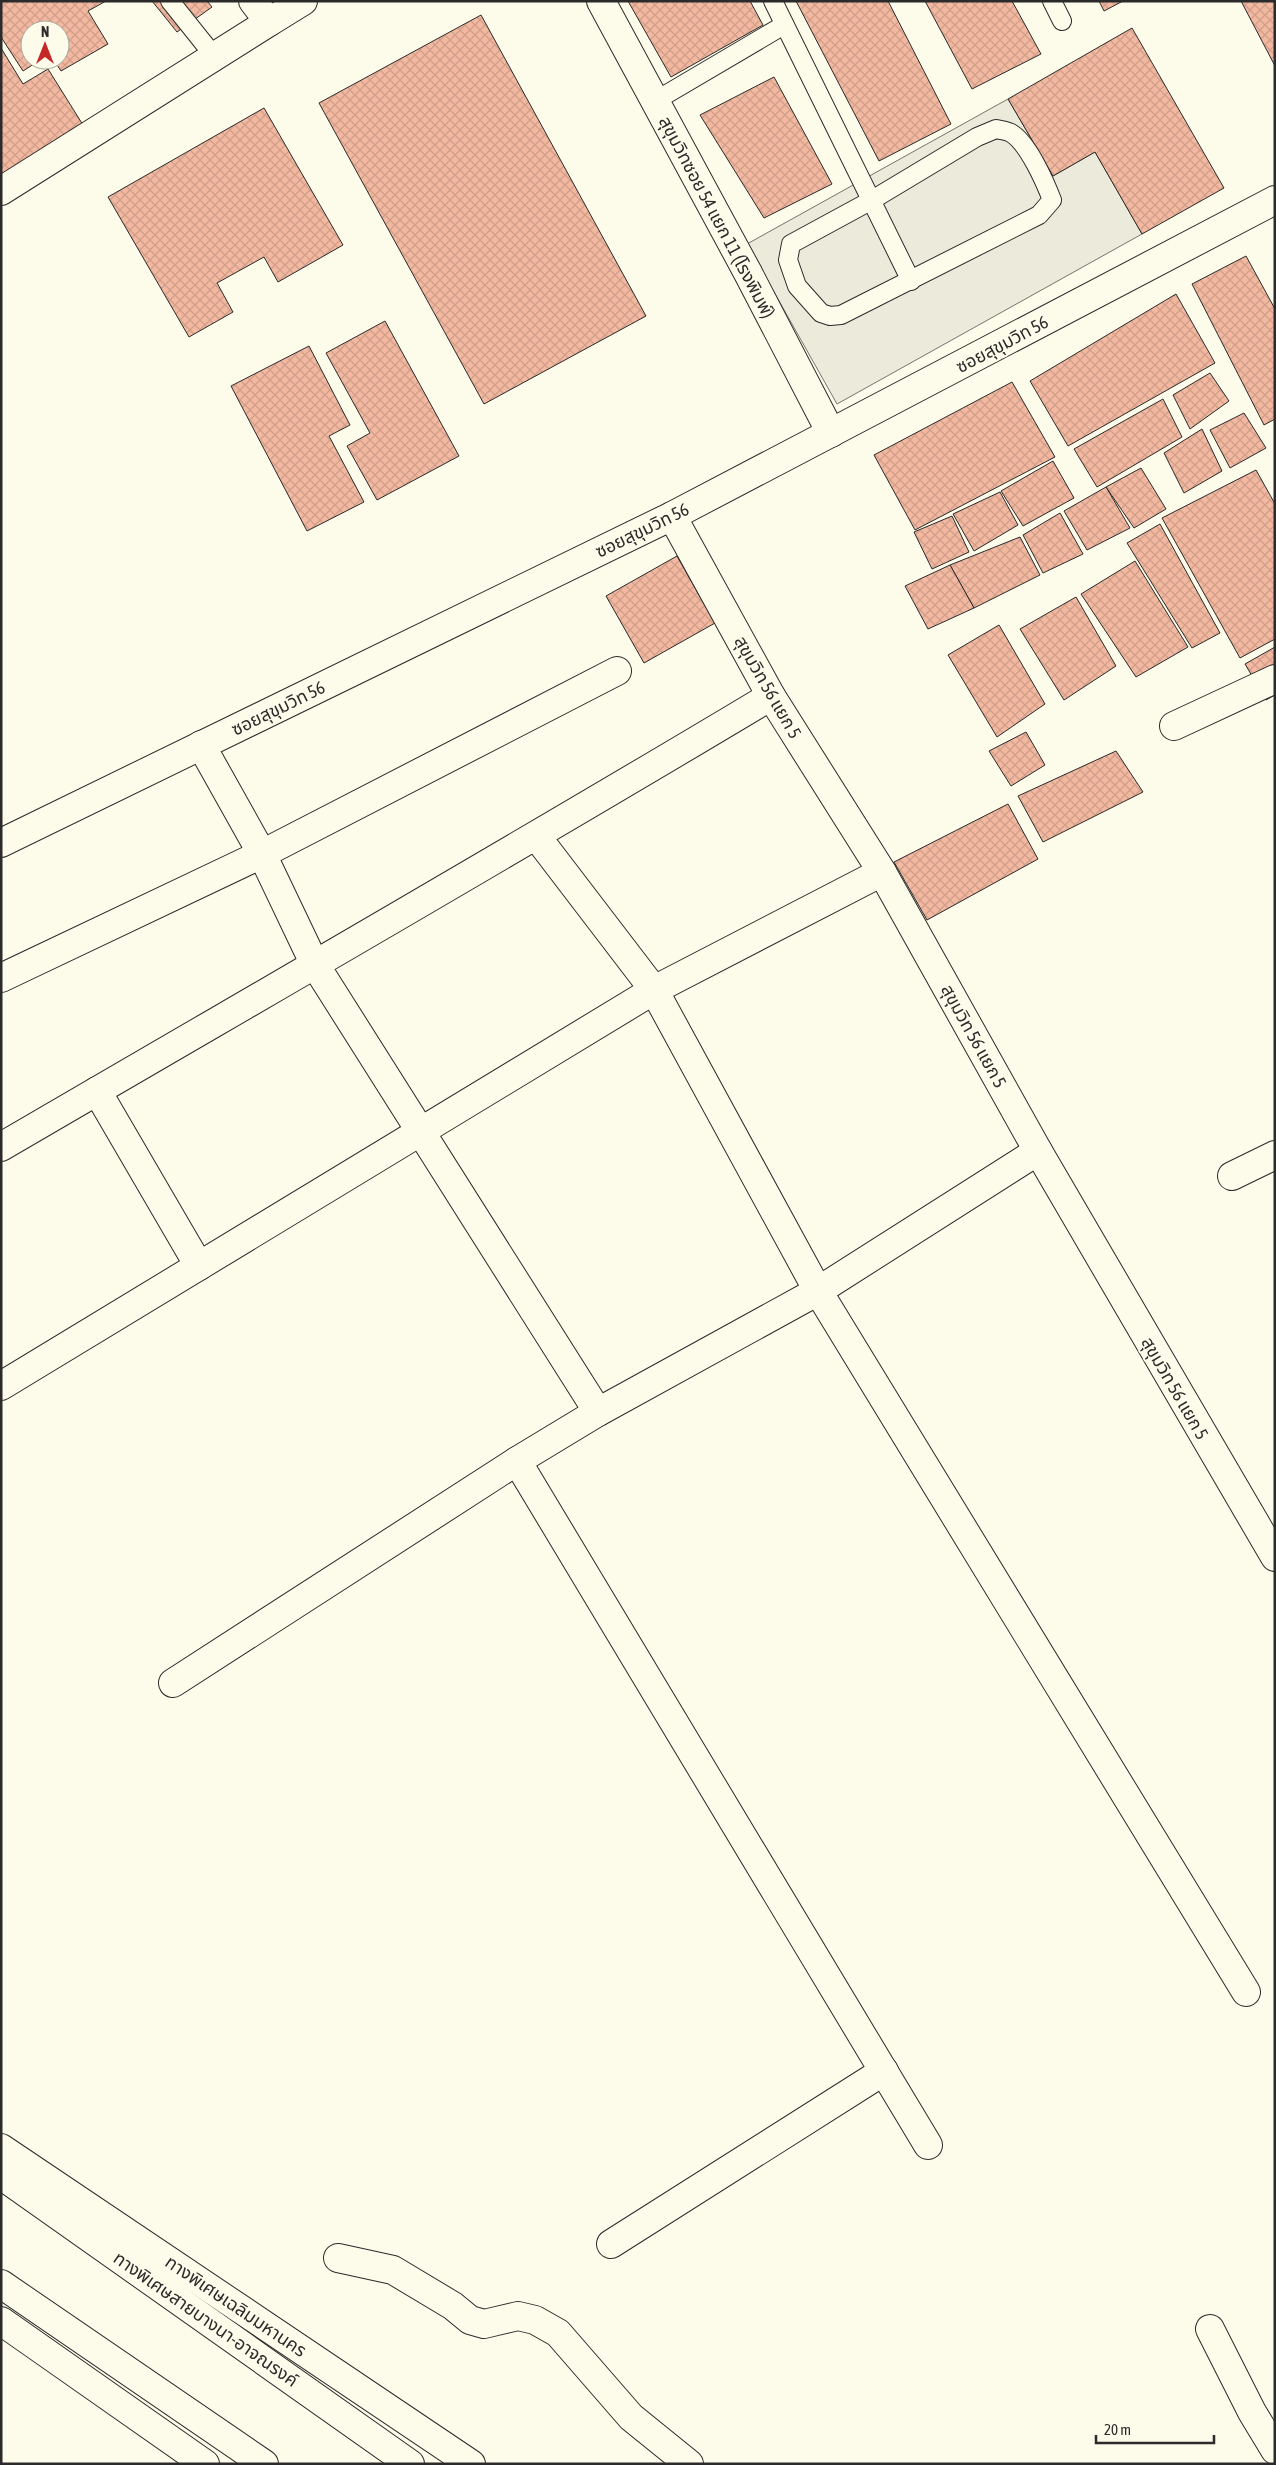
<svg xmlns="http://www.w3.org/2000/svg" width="1276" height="2465" font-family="'Asap Condensed','Noto Sans Thai',sans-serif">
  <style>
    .parking { fill: #eceadb; stroke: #74746e }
    .building { fill: url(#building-cross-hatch); stroke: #2b2b2b }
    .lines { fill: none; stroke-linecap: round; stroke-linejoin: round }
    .service-casing { stroke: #2b2b2b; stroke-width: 20 }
    .minor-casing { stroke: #2b2b2b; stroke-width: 30 }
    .motorway-casing { stroke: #2b2b2b; stroke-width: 30 }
    .service { stroke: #fdfbea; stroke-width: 18 }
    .minor { stroke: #fdfbea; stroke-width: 28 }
    .motorway { stroke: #fdfbea; stroke-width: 28 }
    .labels { text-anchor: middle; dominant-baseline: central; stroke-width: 4; stroke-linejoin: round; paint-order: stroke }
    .street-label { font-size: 18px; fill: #2b2b2b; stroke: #fdfbea }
  </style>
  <defs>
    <pattern id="building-cross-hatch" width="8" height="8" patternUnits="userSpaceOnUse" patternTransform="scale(1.25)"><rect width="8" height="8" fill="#f2b8a0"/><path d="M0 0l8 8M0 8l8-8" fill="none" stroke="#d09e8a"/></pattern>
  </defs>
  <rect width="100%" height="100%" fill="#fdfbea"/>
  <polygon class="parking" points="1008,99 1053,176 1095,152 1142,234 837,404 747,244"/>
  <g class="building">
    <polygon points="1,1 106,1 88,11 108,44 61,71 54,60 60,60 60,30 30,30 30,60 40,60 23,71 1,37"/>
    <polygon points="152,1 207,1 212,7 177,32"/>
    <polygon points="628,1 750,1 763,25 671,77"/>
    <polygon points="796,1 888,1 951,124 879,161"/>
    <polygon points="925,1 1012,1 1041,54 972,89"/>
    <polygon points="1099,1 1123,1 1104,11"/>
    <polygon points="1241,1 1275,1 1275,66"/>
    <polygon points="481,15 646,316 484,404 319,103"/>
    <polygon points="1132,28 1224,188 1142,234 1095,152 1053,176 1008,99"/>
    <polygon points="1,48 23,84 48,69 83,125 1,178"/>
    <polygon points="774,77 832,184 764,218 700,115"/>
    <polygon points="264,108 343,245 278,282 264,257 217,283 233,312 189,337 108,197"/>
    <polygon points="1246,256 1275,309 1275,419 1264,425 1192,284"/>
    <polygon points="1176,294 1215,363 1068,446 1030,381"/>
    <polygon points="385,321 459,456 377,500 347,446 370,433 326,353"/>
    <polygon points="309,346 350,425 329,436 364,502 307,531 231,386"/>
    <polygon points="1210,373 1229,401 1190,429 1173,395"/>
    <polygon points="1012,382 1055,457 915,530 874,455"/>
    <polygon points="1163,399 1182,437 1097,487 1074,449"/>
    <polygon points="1244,413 1266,448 1230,468 1210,430"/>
    <polygon points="1202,429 1222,471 1184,493 1164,453"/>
    <polygon points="1053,461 1074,498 1023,526 1001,491"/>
    <polygon points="1141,468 1166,509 1134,528 1106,487"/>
    <polygon points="1256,470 1275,504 1275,639 1240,658 1162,518"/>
    <polygon points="1106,487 1130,528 1087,550 1064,511"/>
    <polygon points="1000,492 1018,525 974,551 953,514"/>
    <polygon points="1060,513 1083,554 1043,573 1023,535"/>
    <polygon points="952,516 969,552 932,569 914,532"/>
    <polygon points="1160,524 1220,633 1192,648 1127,543"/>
    <polygon points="1020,537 1040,575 974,608 950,565"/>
    <polygon points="677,556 715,623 644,663 606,596"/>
    <polygon points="1135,561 1188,647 1136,677 1081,594"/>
    <polygon points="950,565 974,608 928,629 905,586"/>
    <polygon points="1076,597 1116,666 1064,700 1020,629"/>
    <polygon points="999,625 1045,704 997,737 948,655"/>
    <polygon points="1275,647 1275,695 1266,700 1245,664"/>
    <polygon points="1026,732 1045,765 1011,786 989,751"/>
    <polygon points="1116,751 1143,792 1043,842 1018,796"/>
    <polygon points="1008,804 1038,859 927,920 894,862"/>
  </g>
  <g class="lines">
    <g class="service-casing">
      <g id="service">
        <polyline points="170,1 214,56"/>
        <polyline points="773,1 911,281"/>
        <polyline points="1052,1 1062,21"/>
        <polyline points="655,101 784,25"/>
        <path d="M 996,129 C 1000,130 1008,131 1011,133 C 1028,143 1045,182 1052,200 L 1039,215 L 841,315 L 830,316 L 821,313 L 797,286 L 788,260 L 791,244 L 872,200 L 977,137 Z"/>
      </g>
    </g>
    <g class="minor-casing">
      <g id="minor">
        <polyline points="253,1 269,22 303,1"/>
        <polyline points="601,1 748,273 831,433"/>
        <polyline points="1,191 269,22"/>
        <polyline points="672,516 771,696 882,872 1038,1151 1275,1557"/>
        <polyline points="1174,726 1275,679"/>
        <polyline points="201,745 262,854 314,963 598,1412"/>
        <polyline points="537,837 654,990 818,1291 1246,1992"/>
        <polyline points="1,843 672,516 1275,200"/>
        <polyline points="1,978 262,854 617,671"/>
        <polyline points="97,1091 199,1266"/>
        <path d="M 1,1147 C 258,997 516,849 771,696"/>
        <polyline points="1232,1176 1275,1155"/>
        <polyline points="1,1386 654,990 882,872"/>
        <polyline points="517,1461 928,2145"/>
        <polyline points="173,1683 517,1461 598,1412 818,1291 1038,1151"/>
        <polyline points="611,2244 884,2071"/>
        <polyline points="338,2258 393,2270 453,2306 470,2320 484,2324 518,2316 535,2320 558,2333 631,2417 689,2464"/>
        <polyline points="1210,2329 1252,2412 1275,2450"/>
      </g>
    </g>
    <g class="motorway-casing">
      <g id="motorway">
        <polyline points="1,2148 471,2464"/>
        <polyline points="1,2175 410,2464"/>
        <polyline points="1,2284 264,2464"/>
        <polyline points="1,2321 205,2464"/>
      </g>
    </g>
    <use href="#service" class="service"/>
    <use href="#minor" class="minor"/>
    <use href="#motorway" class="motorway"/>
  </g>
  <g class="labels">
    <g class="street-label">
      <text transform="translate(717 217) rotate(62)">สุขุมวิทซอย 54 แยก 11 (โรงพิมพ์)</text>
      <text transform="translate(1002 344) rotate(-28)">ซอยสุขุมวิท 56</text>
      <text transform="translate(642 530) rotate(-26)">ซอยสุขุมวิท 56</text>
      <text transform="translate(768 687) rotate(60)">สุขุมวิท 56 แยก 5</text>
      <text transform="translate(278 708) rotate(-26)">ซอยสุขุมวิท 56</text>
      <text transform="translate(974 1036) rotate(61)">สุขุมวิท 56 แยก 5</text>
      <text transform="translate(1175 1388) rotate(60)">สุขุมวิท 56 แยก 5</text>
      <text transform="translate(236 2306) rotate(34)">ทางพิเศษเฉลิมมหานคร</text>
      <text transform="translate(206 2319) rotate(35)">ทางพิเศษสายบางนา-อาจณรงค์</text>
    </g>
  </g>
  <rect width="1276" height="2465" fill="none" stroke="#2b2b2b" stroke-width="5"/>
  <g transform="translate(45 45)"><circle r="24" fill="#fdfbea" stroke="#a9a89e"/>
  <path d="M0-4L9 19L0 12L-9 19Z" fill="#c62828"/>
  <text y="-8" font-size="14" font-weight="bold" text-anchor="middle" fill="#2b2b2b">N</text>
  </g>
  <path d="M1096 2435v8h118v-8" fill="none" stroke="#2b2b2b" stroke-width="2.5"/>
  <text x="1104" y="2435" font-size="15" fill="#2b2b2b" stroke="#fdfbea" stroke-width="4" paint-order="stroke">20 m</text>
</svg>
